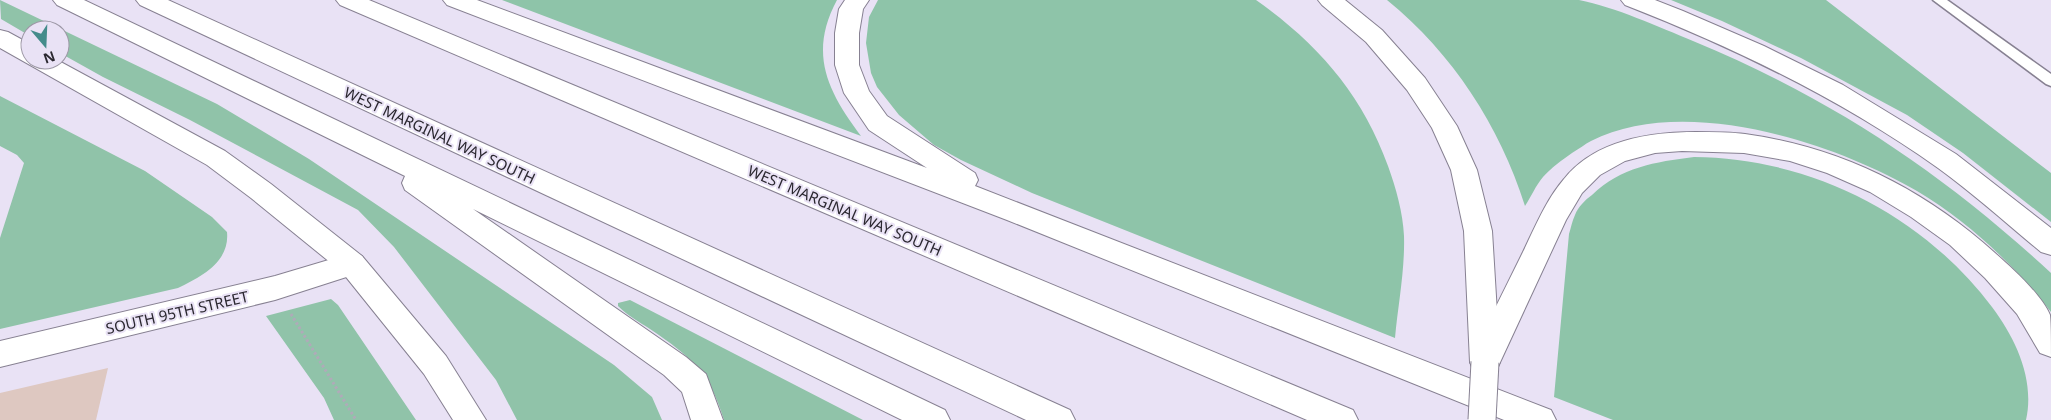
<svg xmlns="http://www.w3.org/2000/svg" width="2051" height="420" font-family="'Noto Sans',sans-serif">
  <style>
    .green { fill: #90c3a9 }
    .forest { fill: #8ec4a9 }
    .building { fill: #dec8c1 }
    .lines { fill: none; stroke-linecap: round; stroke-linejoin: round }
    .service-casing { stroke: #878192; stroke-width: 3 }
    .minor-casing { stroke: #878192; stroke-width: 2 }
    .tertiary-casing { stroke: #878192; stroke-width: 2 }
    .secondary-casing { stroke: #878192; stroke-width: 2 }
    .motorway-casing { stroke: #878192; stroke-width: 2 }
    .path { stroke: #b0aab9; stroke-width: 3; stroke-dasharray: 2.5 2.5; stroke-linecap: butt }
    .service { fill: #fff; fill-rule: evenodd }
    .minor { fill: #fff; fill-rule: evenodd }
    .tertiary { fill: #fff; fill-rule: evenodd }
    .secondary { fill: #fff; fill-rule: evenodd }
    .motorway { fill: #fff; fill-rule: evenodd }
    .secondary-bridge-casing { stroke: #878192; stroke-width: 29; stroke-linecap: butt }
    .secondary-bridge { stroke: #fff; stroke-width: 27 }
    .labels { text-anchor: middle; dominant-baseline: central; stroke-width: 4; stroke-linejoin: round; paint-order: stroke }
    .street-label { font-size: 15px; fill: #2b2830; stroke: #e9e2f5 }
  </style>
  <rect width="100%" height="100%" fill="#e9e2f5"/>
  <g class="green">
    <polygon points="0,0 217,104 309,159 614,365 652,397 662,420 517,420 496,380 394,247 358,210 190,120 103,77 60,53 60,30 30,30 30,36 1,19"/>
    <path d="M 0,96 L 145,171 L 212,217 L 227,232 C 230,262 201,277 178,288 L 0,329 L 0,238 L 24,163 L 17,155 L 0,146 Z"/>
    <polygon points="331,299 338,305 416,420 334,420 324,398 266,316"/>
    <path d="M 630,300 L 863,420 L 724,420 C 709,371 691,357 650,329 C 639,322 627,315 618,306 L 618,303 Z"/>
  </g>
  <g class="forest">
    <path d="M 502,0 L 837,0 C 808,54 828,92 861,136 Z"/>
    <path d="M 878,0 L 1256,0 C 1318,44 1362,94 1388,166 C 1396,188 1403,213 1404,236 C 1405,270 1398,305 1395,338 L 1032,193 L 961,160 L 934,145 L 899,115 L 877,87 L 871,73 L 866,43 L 869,17 Z"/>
    <path d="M 1387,0 C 1431,0 1475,0 1519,0 C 1538,0 1561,0 1579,0 C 1615,7 1659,27 1693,41 C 1831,98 1942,172 2051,273 L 2051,312 C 2014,265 1969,222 1917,191 C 1833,142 1684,94 1591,141 C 1585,144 1579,149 1572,153 C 1562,160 1551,168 1543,177 C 1536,185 1531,197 1525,206 C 1499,125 1453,54 1387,0 Z"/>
    <polygon points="1671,0 1826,0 2051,173 2051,222 1963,153 1907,115 1801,58 1722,21"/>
    <path d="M 1694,157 C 1810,158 1922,214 1992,307 C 2016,339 2035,380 2026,420 L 1613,420 L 1554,397 L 1569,234 C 1571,228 1572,221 1575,215 C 1578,207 1585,200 1592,195 C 1621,167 1655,162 1694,157 Z"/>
  </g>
  <polygon class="building" points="108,368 96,420 0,420 0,393"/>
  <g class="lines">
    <g class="service-casing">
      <polygon id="service" points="1933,0 1947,0 2051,74 2051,86 2046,84"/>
    </g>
    <g class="minor-casing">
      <polygon id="minor" points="352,253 362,256 366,264 362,272 275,300 0,367 0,341 275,276"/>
    </g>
    <g class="tertiary-casing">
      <polygon id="tertiary" points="0,30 8,32 30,44 30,60 57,60 225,151 271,184 362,256 446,356 486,420 453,420 424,374 342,272 251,198 207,165 0,48"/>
    </g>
    <g class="secondary-casing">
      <polygon id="secondary" points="1318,0 1345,0 1382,30 1425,78 1457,126 1477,170 1492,231 1500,362 1496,371 1485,375 1474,371 1470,362 1464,231 1451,170 1432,128 1407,90 1366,42 1322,5"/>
    </g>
    <g class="motorway-casing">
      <g id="motorway">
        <polygon points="53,0 84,0 945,410 950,420 902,420 473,209 686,357 706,374 723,420 691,420 682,392 664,375 405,190 402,183 405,176 57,5"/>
        <polygon points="136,0 168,0 1070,410 1075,420 1026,420 140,5"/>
        <polygon points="336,0 369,0 1353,410 1358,420 1307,420 340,5"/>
        <polygon points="443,0 477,0 927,168 869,130 844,93 835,65 835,33 839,9 845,0 869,0 863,9 859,33 859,65 869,91 887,116 975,173 978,180 975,186 1551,410 1556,420 1504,420 1007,220 447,5"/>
        <path d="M 1621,0 L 1655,0 L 1683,11 L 1764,46 L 1843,85 L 1956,154 L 2051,228 L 2051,255 L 2041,252 C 2007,224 1974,194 1938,168 C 1841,99 1735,48 1625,5 Z"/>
        <path d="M 1696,132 C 1712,132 1729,132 1745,134 C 1840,147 1924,189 1995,253 C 2012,268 2041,294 2050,315 C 2051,324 2051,346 2051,357 L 2040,353 L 2017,314 L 1985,278 L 1950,245 L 1911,217 L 1870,192 L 1827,173 L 1790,161 L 1744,153 L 1682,151 L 1655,153 L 1625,161 L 1600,175 L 1582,193 L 1566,220 L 1496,371 L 1485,375 L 1474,371 L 1470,362 C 1486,325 1505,289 1523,252 C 1535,227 1546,200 1564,179 C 1595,140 1649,132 1696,132 Z"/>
      </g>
    </g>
    <polyline class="path" points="291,314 356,420"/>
    <use href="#service" class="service"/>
    <use href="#minor" class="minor"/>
    <use href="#tertiary" class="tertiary"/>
    <use href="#secondary" class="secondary"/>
    <use href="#motorway" class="motorway"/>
    <g class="secondary-bridge-casing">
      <polyline id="secondary-bridge" points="1482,420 1485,362"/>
    </g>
    <use href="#secondary-bridge" class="secondary-bridge"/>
  </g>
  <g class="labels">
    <g class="street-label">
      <text transform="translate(440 135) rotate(25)">WEST MARGINAL WAY SOUTH</text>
      <text transform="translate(845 210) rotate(23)">WEST MARGINAL WAY SOUTH</text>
      <text transform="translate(177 312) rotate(-13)">SOUTH 95TH STREET</text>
    </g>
  </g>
  <g transform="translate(45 45) rotate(161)"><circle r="24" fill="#e9e2f5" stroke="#9d98a6"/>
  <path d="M0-4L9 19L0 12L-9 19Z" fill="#448c8b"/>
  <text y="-8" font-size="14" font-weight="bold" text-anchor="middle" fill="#2b2830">N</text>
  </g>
</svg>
